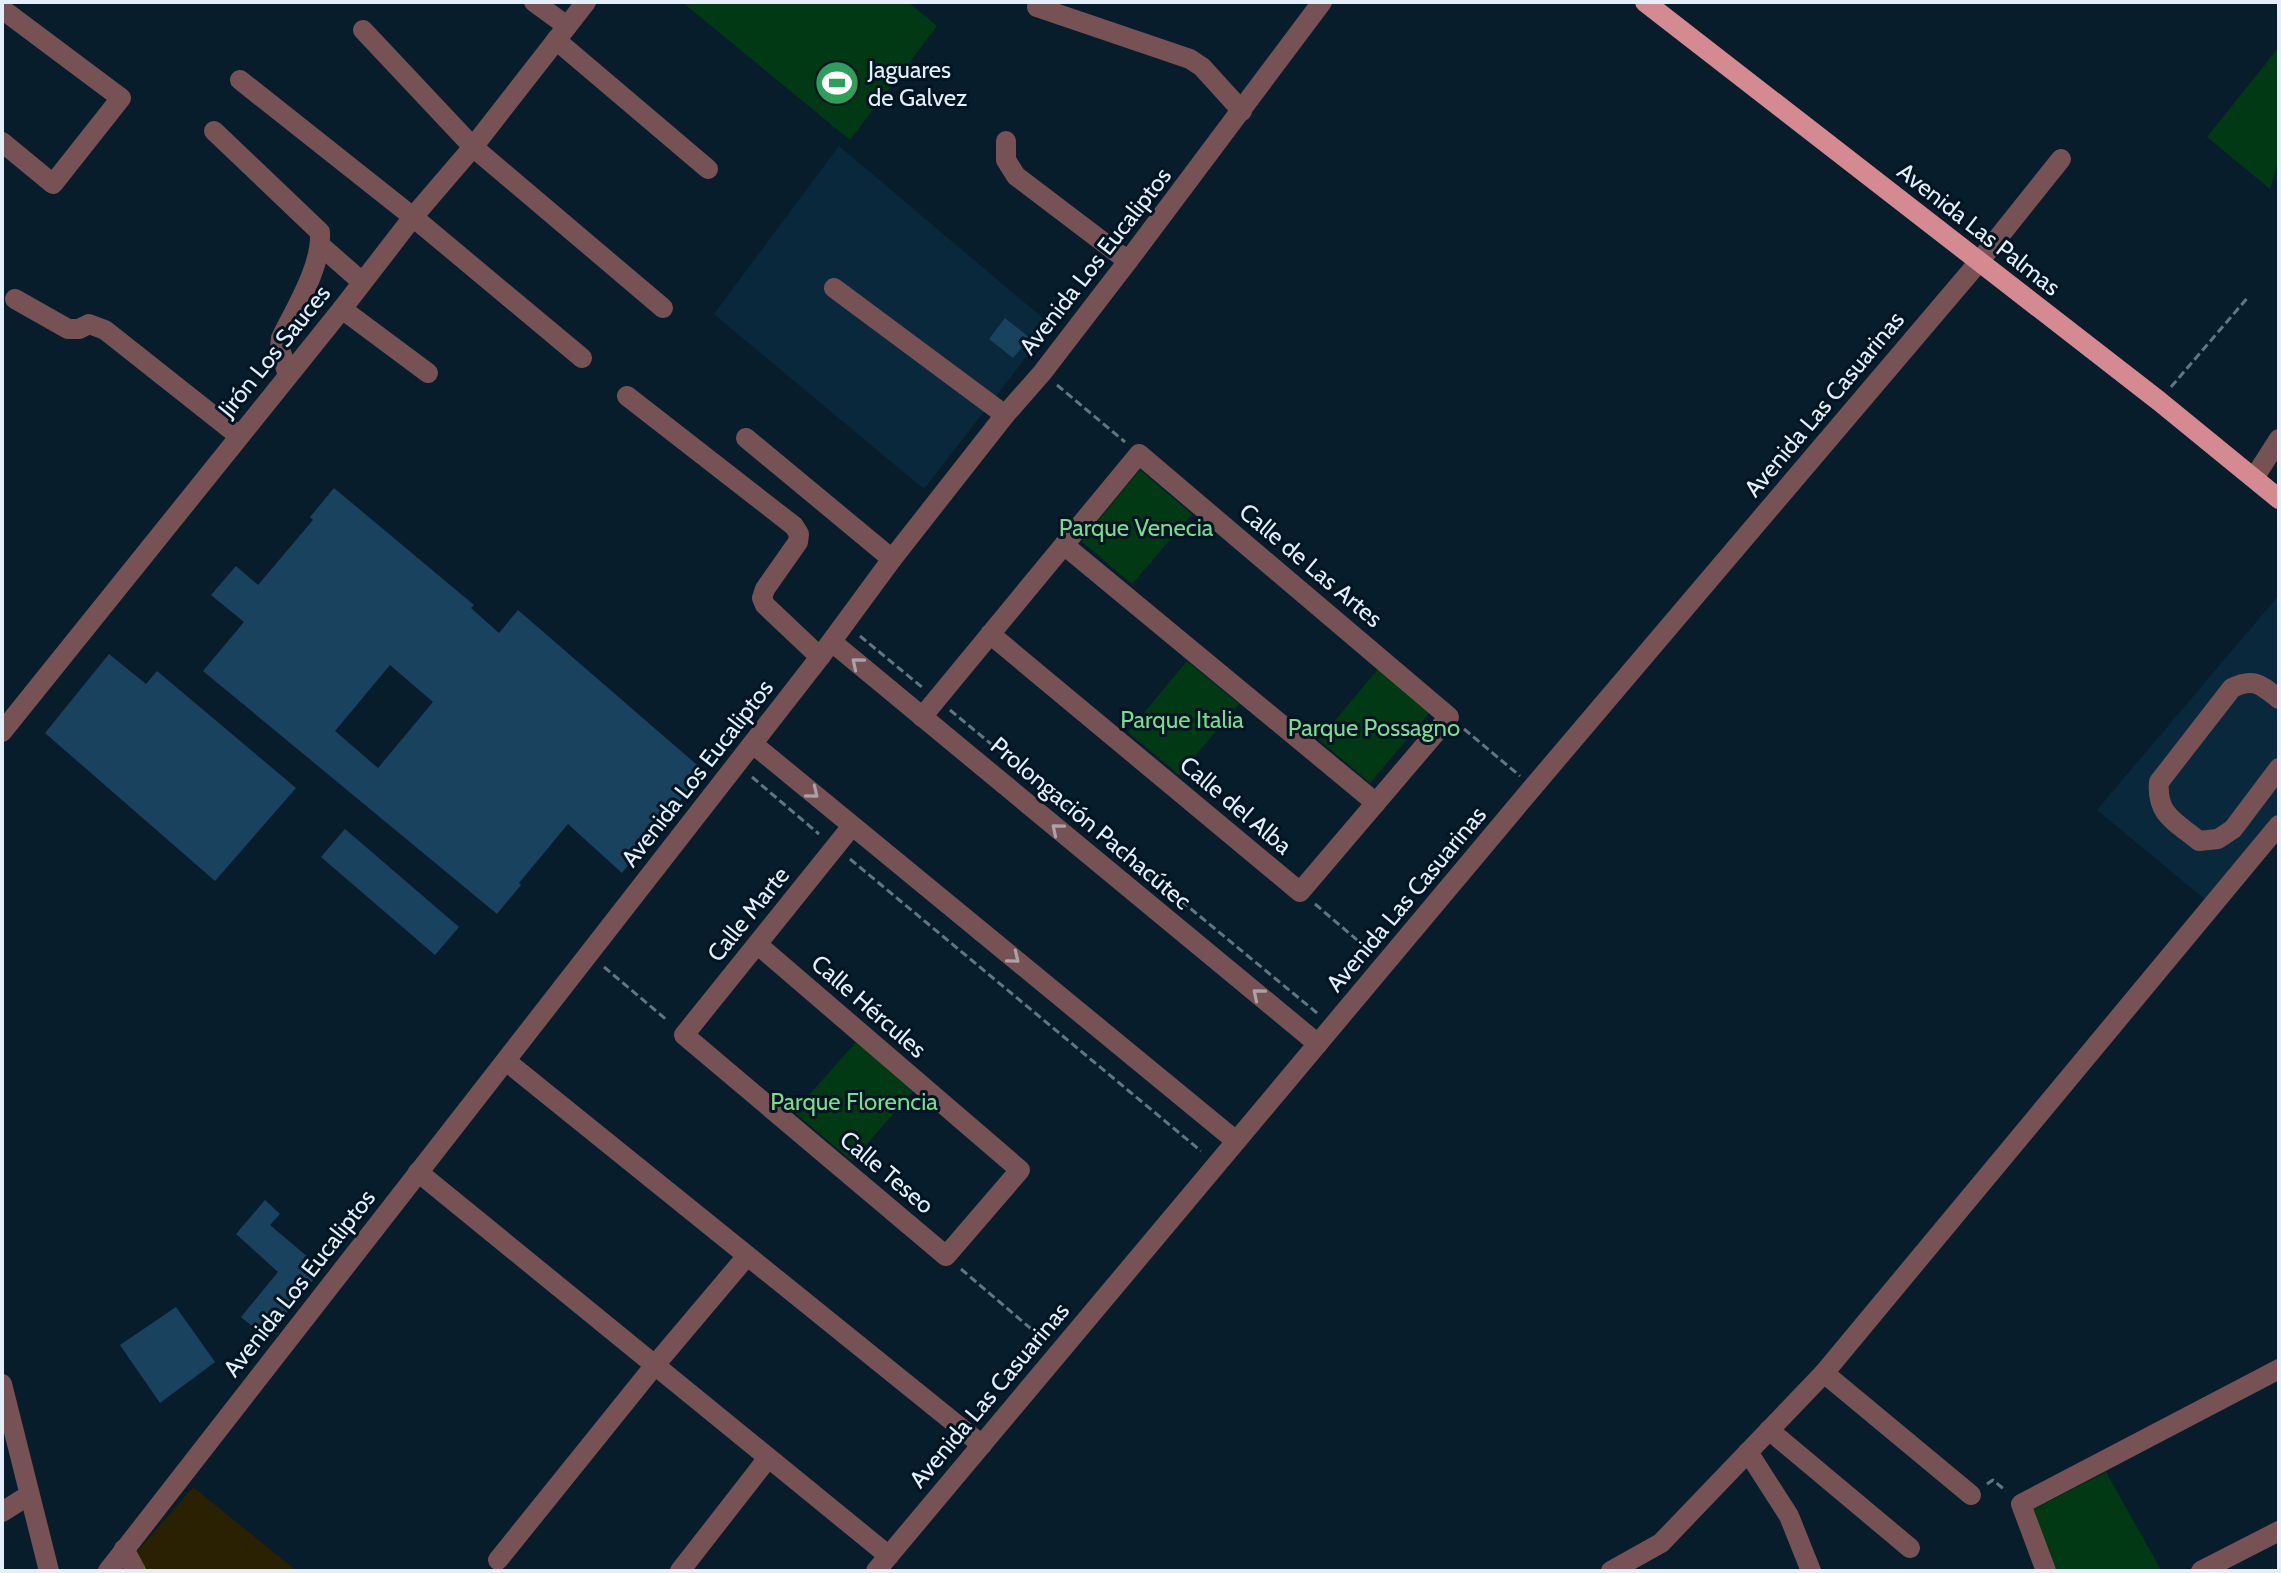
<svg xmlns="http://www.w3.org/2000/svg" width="2281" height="1573" font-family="Cabin,sans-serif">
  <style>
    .built { fill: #0a283b }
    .green { fill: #003914 }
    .sand { fill: #292101 }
    .building { fill: #19425e; fill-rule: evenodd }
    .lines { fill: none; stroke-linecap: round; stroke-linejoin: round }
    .path { stroke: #637583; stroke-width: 3; stroke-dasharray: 8 4; stroke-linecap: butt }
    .minor { stroke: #775255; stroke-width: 20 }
    .major { stroke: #d58990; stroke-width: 20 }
    .oneway { stroke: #ada1a8 }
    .labels { text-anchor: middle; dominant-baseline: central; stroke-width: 6; stroke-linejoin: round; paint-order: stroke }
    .poi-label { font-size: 24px; fill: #e3f0fb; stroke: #011422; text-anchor: start }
    .street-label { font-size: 24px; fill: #e3f0fb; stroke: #011422 }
    .park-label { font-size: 24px; fill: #7bdb90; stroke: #011422 }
  </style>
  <rect width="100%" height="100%" fill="#071d2c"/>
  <g class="built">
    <polygon points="839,146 1051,325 924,489 714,314"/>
    <polygon points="2279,595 2279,815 2206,900 2097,810"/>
  </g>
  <g class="green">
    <polygon points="682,2 908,2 937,26 850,140"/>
    <polygon points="2279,47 2279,159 2270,189 2207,137"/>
    <polygon points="1140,470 1192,514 1132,584 1081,541"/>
    <polygon points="1187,661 1239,704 1179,775 1128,732"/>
    <polygon points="1378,669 1430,712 1370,783 1319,740"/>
    <polygon points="857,1041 914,1090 852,1161 794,1112"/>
    <polygon points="2106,1472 2161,1570 2055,1571 2034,1509"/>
  </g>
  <polygon class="sand" points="193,1487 297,1571 144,1571 134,1555"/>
  <g class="building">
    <polygon points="1005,318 1030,338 1013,358 989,339"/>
    <path d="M 334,488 L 474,605 L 471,608 L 499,633 L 518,610 L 704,771 L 622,873 L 568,824 L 519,883 L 521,885 L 497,914 L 203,671 L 244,622 L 211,595 L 236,566 L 258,585 L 313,520 L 310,517 ZM 390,665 L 433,702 L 378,768 L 335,731 Z"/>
    <polygon points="109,654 146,684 157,671 296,788 215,881 45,733"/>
    <polygon points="345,829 459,927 435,955 321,857"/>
    <polygon points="265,1200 280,1214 270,1225 322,1269 266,1338 241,1317 278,1272 236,1234"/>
    <polygon points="176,1307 215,1362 160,1403 120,1345"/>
  </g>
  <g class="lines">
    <g class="path">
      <polyline points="1057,385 1125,442"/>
      <polyline points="2171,387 2249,296"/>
      <polyline points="860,636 923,688"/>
      <polyline points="950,710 1317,1013"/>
      <polyline points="1464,729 1520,776"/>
      <polyline points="752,777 819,834"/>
      <polyline points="850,859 1201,1151"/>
      <polyline points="1315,904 1370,951"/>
      <polyline points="604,967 668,1021"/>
      <polyline points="961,1269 1043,1339"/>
      <polyline points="1987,1484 1993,1480 2006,1491"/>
    </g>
    <g class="minor">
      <polyline points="534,2 567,26"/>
      <polyline points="1037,7 1190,59 1202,67 1242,111"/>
      <polyline points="2,9 121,98 53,184 2,142"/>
      <polyline points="363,30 473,147 663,308"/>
      <polyline points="556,40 708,169"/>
      <polyline points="240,80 413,217 582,358"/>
      <path d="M 214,131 L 320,232 C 322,266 296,307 281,338 L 280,348 L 288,376"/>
      <polyline points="1006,141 1006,160 1016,176 1128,261"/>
      <polyline points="321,246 362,282"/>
      <polyline points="834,288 1005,415"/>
      <polyline points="15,299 68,329 79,329 89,324 105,330 239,436"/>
      <polyline points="342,309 428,373"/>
      <polyline points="627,396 794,526 799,534 798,542 765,589 762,598 765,605 820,657"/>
      <polyline points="746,438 892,559"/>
      <polyline points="2254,478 2279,439"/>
      <polyline points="1064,545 1376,803"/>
      <polyline points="832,642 1318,1044"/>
      <path d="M 2279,699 C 2261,685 2254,677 2232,688 L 2159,782 C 2156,815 2176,822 2199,841 L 2218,839 L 2233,829 L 2279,768"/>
      <polyline points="922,717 1139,454 1449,717 1300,892 990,634"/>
      <polyline points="2,732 342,309 413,217 473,147 586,2"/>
      <polyline points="753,744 1236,1141"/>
      <polyline points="757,944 1020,1170 946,1256 684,1035 852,826"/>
      <polyline points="506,1061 982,1445"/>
      <polyline points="418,1172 889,1556"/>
      <polyline points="1824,1373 1971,1495"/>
      <polyline points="2,1384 49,1571"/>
      <polyline points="1769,1430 1910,1548"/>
      <polyline points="1748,1452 1789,1516 1811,1571"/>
      <polyline points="2,1512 29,1495"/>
      <polyline points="124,1549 136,1571"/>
      <polyline points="498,1560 655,1365 747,1256"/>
      <polyline points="108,1571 820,657 892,559 1005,415 1042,373 1128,261 1322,2"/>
      <polyline points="680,1571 768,1458"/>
      <polyline points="876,1571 1533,787 1978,263 2061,159"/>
      <polyline points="1611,1571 1661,1543 1824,1373 2279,825"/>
      <polyline points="2046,1571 2021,1504 2279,1369"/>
      <polyline points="2201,1571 2279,1531"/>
    </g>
    <polyline class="major" points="1645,2 2159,401 2279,499"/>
  </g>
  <defs><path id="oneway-chevron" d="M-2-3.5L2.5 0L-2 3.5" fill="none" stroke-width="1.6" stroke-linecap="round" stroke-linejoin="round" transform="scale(2)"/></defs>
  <g class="oneway">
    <use href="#oneway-chevron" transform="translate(857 663) rotate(-140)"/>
    <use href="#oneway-chevron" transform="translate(813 793) rotate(39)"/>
    <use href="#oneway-chevron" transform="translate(1057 829) rotate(-140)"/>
    <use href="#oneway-chevron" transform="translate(1014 958) rotate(39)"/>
    <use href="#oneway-chevron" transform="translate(1258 994) rotate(-140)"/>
  </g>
  <defs>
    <g id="stadium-disc" transform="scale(2.3)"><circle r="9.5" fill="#2e9e5b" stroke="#011422"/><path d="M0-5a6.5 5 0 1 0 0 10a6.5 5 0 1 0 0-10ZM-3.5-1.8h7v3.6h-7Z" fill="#fff"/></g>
  </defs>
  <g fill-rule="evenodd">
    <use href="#stadium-disc" x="837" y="83"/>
  </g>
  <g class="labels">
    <g class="poi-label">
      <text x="868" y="69">Jaguares<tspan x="868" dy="28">de Galvez</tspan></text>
    </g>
    <g class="street-label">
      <text transform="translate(1979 229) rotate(38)">Avenida Las Palmas</text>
      <text transform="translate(1095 261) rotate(-52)">Avenida Los Eucaliptos</text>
      <text transform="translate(274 351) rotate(-51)">Jirón Los Sauces</text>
      <text transform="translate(1824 404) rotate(-50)">Avenida Las Casuarinas</text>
      <text transform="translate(1311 565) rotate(40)">Calle de Las Artes</text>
      <text transform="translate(697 773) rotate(-52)">Avenida Los Eucaliptos</text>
      <text transform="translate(1236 805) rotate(40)">Calle del Alba</text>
      <text transform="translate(1091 823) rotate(40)">Prolongación Pachacútec</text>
      <text transform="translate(1406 899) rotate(-50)">Avenida Las Casuarinas</text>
      <text transform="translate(748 914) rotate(-51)">Calle Marte</text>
      <text transform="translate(869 1006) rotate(41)">Calle Hércules</text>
      <text transform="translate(887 1172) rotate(40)">Calle Teseo</text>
      <text transform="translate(299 1283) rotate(-52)">Avenida Los Eucaliptos</text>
      <text transform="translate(989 1395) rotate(-50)">Avenida Las Casuarinas</text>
    </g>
    <g class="park-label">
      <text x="1136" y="527">Parque Venecia</text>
      <text x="1182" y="719">Parque Italia</text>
      <text x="1374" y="727">Parque Possagno</text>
      <text x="854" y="1101">Parque Florencia</text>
    </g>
  </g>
  <rect width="2281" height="1573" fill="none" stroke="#e3f0fb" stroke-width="8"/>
</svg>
